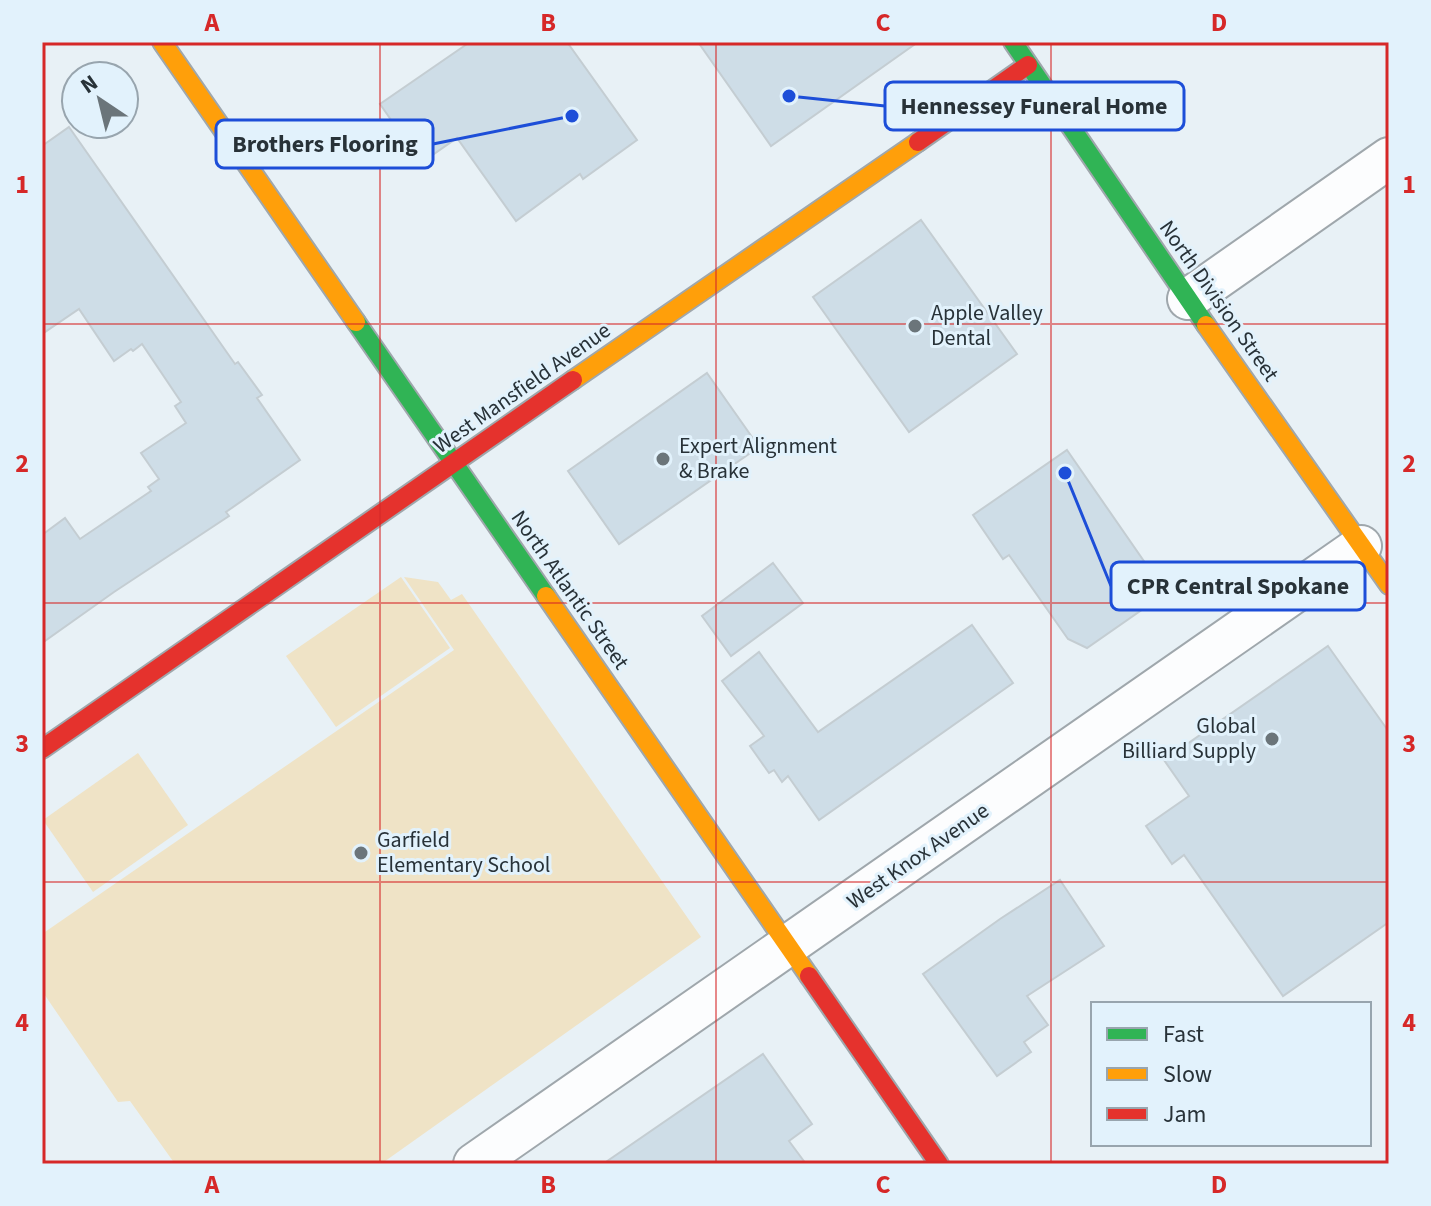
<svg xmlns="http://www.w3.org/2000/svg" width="1431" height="1206" font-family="'Source Sans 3',sans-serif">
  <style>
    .green { fill: #efe3c6 }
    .building { fill: #cedde7; stroke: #c4cdd2; stroke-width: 2 }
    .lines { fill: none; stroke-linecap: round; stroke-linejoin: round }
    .street-casing { stroke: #9fa7ac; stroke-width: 44 }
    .fast-casing { stroke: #9fa7ac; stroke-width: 22 }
    .slow-casing { stroke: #9fa7ac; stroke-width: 22 }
    .jam-casing { stroke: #9fa7ac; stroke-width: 22 }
    .street { stroke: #fcfdfe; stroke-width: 40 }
    .fast { stroke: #30b455; stroke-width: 18 }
    .slow { stroke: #ff9f0a; stroke-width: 18 }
    .jam { stroke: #e5322d; stroke-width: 18 }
    .grid { fill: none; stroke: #d62828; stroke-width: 2; stroke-opacity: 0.55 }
    .poi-dot { fill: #6b757a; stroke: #e2f2fc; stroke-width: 3 }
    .labels { text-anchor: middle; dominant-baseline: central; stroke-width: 6; stroke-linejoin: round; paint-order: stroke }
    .street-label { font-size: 22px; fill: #283238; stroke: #e2f2fc }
    .poi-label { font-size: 22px; fill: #283238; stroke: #e2f2fc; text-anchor: start }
    .leader { fill: none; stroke: #1d4ed8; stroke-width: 3 }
    .callout-dot { fill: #1d4ed8; stroke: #e2f2fc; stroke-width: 3 }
    .callout { fill: #e2f2fc; stroke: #1d4ed8; stroke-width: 3 }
    .callout-label { font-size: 24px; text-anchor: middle; font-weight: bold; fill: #283238 }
    .neatline { fill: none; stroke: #d62828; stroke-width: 3 }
    .grid-label { font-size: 26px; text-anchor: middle; font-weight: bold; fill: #d62828 }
  </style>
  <rect width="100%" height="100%" fill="#e8f1f6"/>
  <g class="green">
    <polygon points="401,577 450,648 336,727 286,656"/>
    <polygon points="404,577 438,582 451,600 462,594 701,937 381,1164 175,1164 130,1101 118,1102 42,991 42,934 454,650"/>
    <polygon points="138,753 188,825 93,892 43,820"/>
  </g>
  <g class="building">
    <polygon points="470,42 567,42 637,140 583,179 580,174 516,221 457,138 421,163 380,104"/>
    <polygon points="698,42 918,42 771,146"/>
    <polygon points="69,127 235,364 238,362 262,395 257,398 300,460 226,512 229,516 114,592 42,643 42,535 65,518 80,539 151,491 148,487 159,479 141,453 186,423 175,406 181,402 142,344 133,351 131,349 114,361 79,309 42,334 42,146"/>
    <polygon points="921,220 1017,354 909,432 813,297"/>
    <polygon points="707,373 759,447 619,544 568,471"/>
    <polygon points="1067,450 1166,593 1087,648 1068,639 1009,555 1003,559 973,515"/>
    <polygon points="773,563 803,603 731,656 702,616"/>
    <polygon points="972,625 1013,683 819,820 788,776 782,782 774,770 769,773 750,746 764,736 722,681 759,652 818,732"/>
    <polygon points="1328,646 1389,732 1389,922 1283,996 1184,855 1172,864 1146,826 1189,796 1164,760"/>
    <polygon points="1060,880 1104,946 1027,996 1048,1025 1024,1042 1031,1052 997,1076 923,974 1000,919"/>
    <polygon points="763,1054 812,1124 789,1141 806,1164 603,1164"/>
  </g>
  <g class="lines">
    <g class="street-casing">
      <g id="street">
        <polyline points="1188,299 1389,158"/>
        <polyline points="474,1164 1361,546"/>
      </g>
    </g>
    <g class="fast-casing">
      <g id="fast">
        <polyline points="1013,42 1206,325"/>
        <polyline points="356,322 546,596"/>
      </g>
    </g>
    <g class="slow-casing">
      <g id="slow">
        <polyline points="162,42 356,322"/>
        <polyline points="1206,325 1389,585"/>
        <polyline points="573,380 918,142"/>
        <polyline points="546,596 809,976"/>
      </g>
    </g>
    <g class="jam-casing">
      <g id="jam">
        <polyline points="918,142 1028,65"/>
        <polyline points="42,749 573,380"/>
        <polyline points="809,976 939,1164"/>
      </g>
    </g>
    <use href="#street" class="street"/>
    <use href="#fast" class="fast"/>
    <use href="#slow" class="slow"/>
    <use href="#jam" class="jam"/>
  </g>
  <path class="grid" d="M 380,42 L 380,1164M 716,42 L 716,1164M 1051,42 L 1051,1164M 42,324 L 1389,324M 42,603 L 1389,603M 42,882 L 1389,882"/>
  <g class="poi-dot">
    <circle cx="915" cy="326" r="8"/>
    <circle cx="663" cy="459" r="8"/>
    <circle cx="1272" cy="739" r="8"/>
    <circle cx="361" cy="853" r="8"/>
  </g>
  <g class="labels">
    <g class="street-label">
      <text transform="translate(1219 301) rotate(55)">North Division Street</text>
      <text transform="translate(522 388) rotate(-35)">West Mansfield Avenue</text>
      <text transform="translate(570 590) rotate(55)">North Atlantic Street</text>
      <text transform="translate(918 856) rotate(-35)">West Knox Avenue</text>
    </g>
    <g class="poi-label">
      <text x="931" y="313">Apple Valley<tspan x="931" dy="25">Dental</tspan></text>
      <text x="679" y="446">Expert Alignment<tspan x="679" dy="25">&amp; Brake</tspan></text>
      <text x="1256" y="726" text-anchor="end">Global<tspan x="1256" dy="25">Billiard Supply</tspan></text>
      <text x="377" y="840">Garfield<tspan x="377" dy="25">Elementary School</tspan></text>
    </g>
  </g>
  <path class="leader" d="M789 96L885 106M572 116L433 144M1065 473L1111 586"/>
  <g class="callout-dot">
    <circle cx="789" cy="96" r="8"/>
    <circle cx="572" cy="116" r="8"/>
    <circle cx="1065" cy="473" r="8"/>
  </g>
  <g class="callout">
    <rect x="885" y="82" width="299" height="48" rx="8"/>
    <rect x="216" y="120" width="217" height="48" rx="8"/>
    <rect x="1111" y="562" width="254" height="48" rx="8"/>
  </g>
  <g class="callout-label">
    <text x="1034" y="114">Hennessey Funeral Home</text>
    <text x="325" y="152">Brothers Flooring</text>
    <text x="1238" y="594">CPR Central Spokane</text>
  </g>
  <rect width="1431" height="1206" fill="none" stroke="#e2f2fc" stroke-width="88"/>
  <rect x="1091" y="1002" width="280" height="144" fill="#e2f2fc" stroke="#98a5ae" stroke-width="2"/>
  <rect x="1107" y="1028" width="40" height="12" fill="#30b455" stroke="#98a5ae" stroke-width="2"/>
  <text x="1163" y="1042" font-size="24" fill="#283238">Fast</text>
  <rect x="1107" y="1068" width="40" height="12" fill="#ff9f0a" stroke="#98a5ae" stroke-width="2"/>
  <text x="1163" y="1082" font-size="24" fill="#283238">Slow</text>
  <rect x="1107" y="1108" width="40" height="12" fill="#e5322d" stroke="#98a5ae" stroke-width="2"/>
  <text x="1163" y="1122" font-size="24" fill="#283238">Jam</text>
  <g transform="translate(100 100) rotate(325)"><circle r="38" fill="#e2f2fc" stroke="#98a5ae" stroke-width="2"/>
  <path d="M0-6L14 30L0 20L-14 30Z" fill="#6b757a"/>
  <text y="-12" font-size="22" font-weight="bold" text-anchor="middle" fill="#283238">N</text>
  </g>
  <rect x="44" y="44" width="1343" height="1118" class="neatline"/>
  <g class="grid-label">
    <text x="212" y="31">A</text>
    <text x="548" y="31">B</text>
    <text x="883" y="31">C</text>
    <text x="1219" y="31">D</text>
    <text x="22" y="193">1</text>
    <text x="1409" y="193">1</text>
    <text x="22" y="472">2</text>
    <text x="1409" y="472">2</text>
    <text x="22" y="752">3</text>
    <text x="1409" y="752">3</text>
    <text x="22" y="1031">4</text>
    <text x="1409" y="1031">4</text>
    <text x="212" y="1193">A</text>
    <text x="548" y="1193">B</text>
    <text x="883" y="1193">C</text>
    <text x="1219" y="1193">D</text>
  </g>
</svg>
